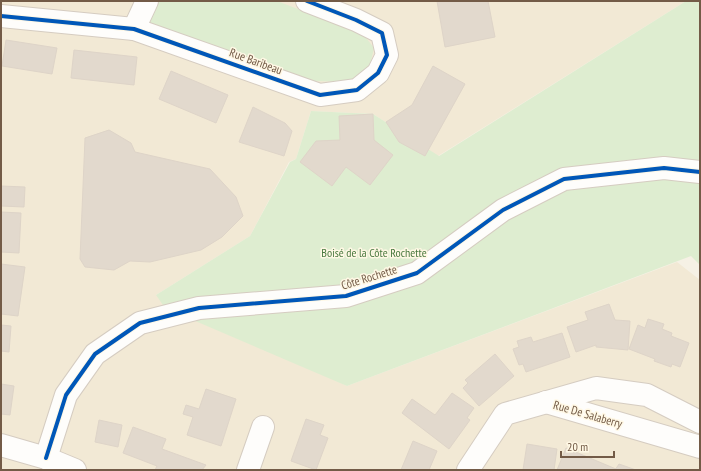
<svg xmlns="http://www.w3.org/2000/svg" width="701" height="471" font-family="'PT Sans Narrow',sans-serif">
  <style>
    .residential { fill: #f2e9d5 }
    .green { fill: #deedd0 }
    .building { fill: #e2d9cd; stroke: #ded4c8 }
    .lines { fill: none; stroke-linecap: round; stroke-linejoin: round }
    .minor-casing { stroke: #d5ccc1; stroke-width: 24 }
    .minor { stroke: #fefdfb; stroke-width: 22 }
    .cycleway-casing { stroke: #fff8e5; stroke-width: 6 }
    .cycleway { stroke: #0057b8; stroke-width: 4 }
    .labels { text-anchor: middle; dominant-baseline: central; stroke-width: 3; stroke-linejoin: round; paint-order: stroke }
    .street-label { font-size: 12px; fill: #735b47; stroke: #fff8e5 }
    .park-label { font-size: 12px; fill: #4a793f; stroke: #fff8e5 }
  </style>
  <rect width="100%" height="100%" fill="#f6f1e5"/>
  <polygon class="residential" points="1,1 686,1 438,156 373,114 311,111 296,159 289,162 250,236 156,295 347,386 677,262 700,280 700,470 1,470"/>
  <g class="green">
    <polygon points="159,1 277,1 363,34 374,48 369,69 350,82 313,81 149,23"/>
    <polygon points="686,1 700,1 700,265 691,256 347,386 165,308 156,295 250,236 290,162 296,159 311,111 373,114 439,156"/>
  </g>
  <g class="building">
    <polygon points="437,1 488,1 495,37 445,47"/>
    <polygon points="6,40 57,48 52,74 2,66"/>
    <polygon points="74,50 137,57 134,85 71,78"/>
    <polygon points="433,66 465,84 425,156 399,142 386,122 412,105"/>
    <polygon points="171,71 228,95 216,123 159,99"/>
    <polygon points="253,107 285,123 292,131 284,156 239,142"/>
    <polygon points="373,114 374,140 393,155 370,185 346,167 332,186 300,162 316,141 340,140 339,116"/>
    <polygon points="109,130 131,143 135,152 210,169 236,197 243,216 222,237 201,250 150,262 130,261 114,270 85,267 80,259 85,138"/>
    <polygon points="1,186 25,187 24,207 1,206"/>
    <polygon points="1,212 21,213 19,253 1,252"/>
    <polygon points="1,264 25,267 18,316 1,314"/>
    <polygon points="609,304 615,320 630,321 628,350 596,347 596,345 576,352 567,327 588,320 585,312"/>
    <polygon points="648,319 664,324 662,329 672,333 671,336 689,343 680,367 672,364 671,367 654,361 655,359 629,349 638,325 645,328"/>
    <polygon points="1,325 11,326 9,352 1,351"/>
    <polygon points="562,333 570,357 526,372 523,364 519,365 513,349 519,347 517,341 531,337 533,342"/>
    <polygon points="495,354 514,376 479,406 463,388 468,383 465,380"/>
    <polygon points="1,384 14,386 10,415 1,414"/>
    <polygon points="206,389 236,399 221,446 187,435 193,417 183,414 186,405 199,409"/>
    <polygon points="452,393 474,408 467,418 470,420 449,449 402,413 412,399 435,415"/>
    <polygon points="306,419 324,425 320,435 328,438 316,470 291,461"/>
    <polygon points="99,420 122,425 118,447 95,442"/>
    <polygon points="133,427 166,439 162,449 206,465 202,470 155,470 157,466 123,453"/>
    <polygon points="413,441 437,451 429,470 401,470"/>
    <polygon points="527,444 557,449 554,470 523,470"/>
    <polygon points="566,448 616,469 615,470 557,470"/>
    <polygon points="619,464 636,470 615,470"/>
  </g>
  <g class="lines">
    <g class="minor-casing">
      <g id="minor">
        <polyline points="1,16 134,29 320,95 357,90 378,73 387,55 382,33 356,20 307,1"/>
        <polyline points="134,29 147,1"/>
        <polyline points="546,402 700,447"/>
        <polyline points="1,445 46,458 75,470"/>
        <polyline points="46,458 66,395 95,354 140,323 199,308 346,296 417,273 503,210 564,179 664,168 700,172"/>
        <polyline points="248,470 263,427"/>
        <polyline points="468,470 505,414 596,388 647,395 700,422"/>
      </g>
    </g>
    <use href="#minor" class="minor"/>
    <g class="cycleway-casing">
      <g id="cycleway">
        <polyline points="1,16 134,29 320,95 357,90 378,73 387,55 382,33 356,20 307,1"/>
        <polyline points="46,458 66,395 95,354 140,323 199,308 346,296 417,273 503,210 564,179 664,168 700,172"/>
      </g>
    </g>
    <use href="#cycleway" class="cycleway"/>
  </g>
  <g class="labels">
    <g class="street-label">
      <text transform="translate(256 61) rotate(20)">Rue Baribeau</text>
      <text transform="translate(369 277) rotate(-17)">Côte Rochette</text>
      <text transform="translate(588 414) rotate(16)">Rue De Salaberry</text>
    </g>
    <g class="park-label">
      <text x="374" y="252">Boisé de la Côte Rochette</text>
    </g>
  </g>
  <rect width="701" height="471" fill="none" stroke="#735b47" stroke-width="4"/>
  <path d="M561 451v6h53v-6" fill="none" stroke="#735b47" stroke-width="2"/>
  <text x="567" y="451" font-size="12" fill="#735b47" stroke="#fff8e5" stroke-width="3" paint-order="stroke">20 m</text>
</svg>
